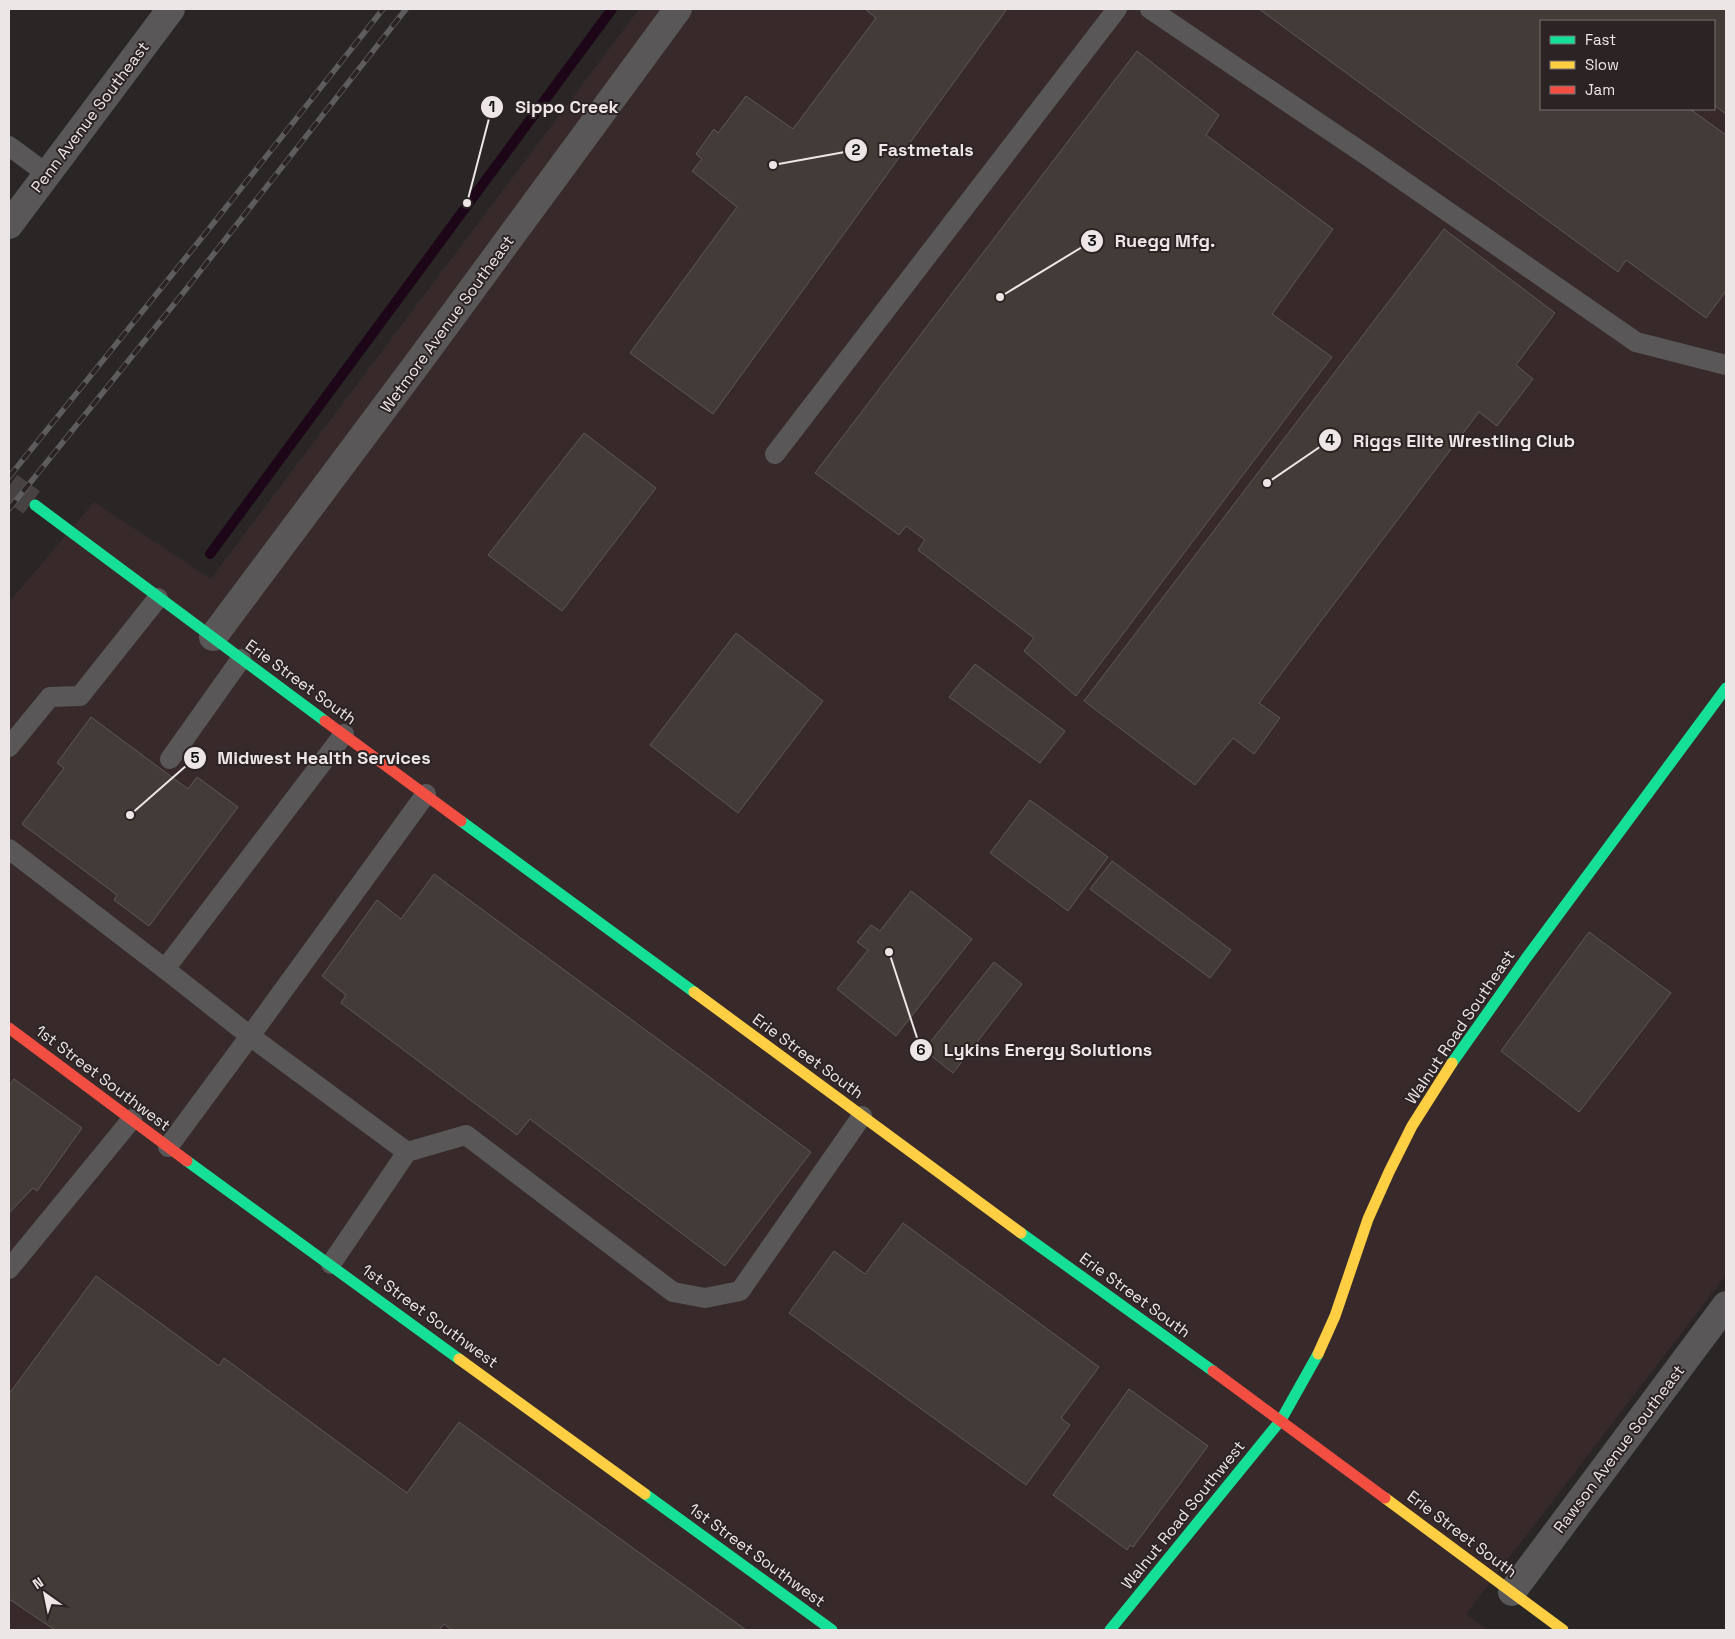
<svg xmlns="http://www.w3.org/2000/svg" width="1735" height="1639" font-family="'Space Grotesk',sans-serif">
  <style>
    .built { fill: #382a2a; fill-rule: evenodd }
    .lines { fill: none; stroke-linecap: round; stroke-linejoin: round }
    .stream { stroke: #1d0617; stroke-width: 10 }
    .building { fill: #433b38; stroke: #5d5959 }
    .secondary-tunnel { stroke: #474343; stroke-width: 28; stroke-dasharray: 28 14; stroke-linecap: butt }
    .lane { stroke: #595758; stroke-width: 20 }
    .street { stroke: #595758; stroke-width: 28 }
    .fast { stroke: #16e098; stroke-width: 11 }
    .slow { stroke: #ffcf43; stroke-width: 11 }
    .jam { stroke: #f24e42; stroke-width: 11 }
    .rail-casing { stroke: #5e5c5c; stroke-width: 5.5 }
    .rail { stroke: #2c2424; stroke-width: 4; stroke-dasharray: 11; stroke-linecap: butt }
    .labels { text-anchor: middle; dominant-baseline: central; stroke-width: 4; stroke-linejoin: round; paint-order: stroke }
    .street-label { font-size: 16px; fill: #ece6e6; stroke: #2c2424 }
    .leader { fill: none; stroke: #ece6e6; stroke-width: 2 }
    .callout-dot { fill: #ece6e6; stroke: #2c2424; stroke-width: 2 }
    .mark-label { font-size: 15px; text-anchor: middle; font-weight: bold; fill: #111 }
    .callout-label { font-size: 18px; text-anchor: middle; font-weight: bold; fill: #ece6e6; stroke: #2c2424; stroke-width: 4; stroke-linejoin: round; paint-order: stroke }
  </style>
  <rect width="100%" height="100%" fill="#2a2626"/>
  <path class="built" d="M 639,9 L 1726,9 L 1726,1275 L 1466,1614 L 1488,1630 L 9,1630 L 9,602 L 94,502 L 211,579 ZM 1541,21 L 1714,21 L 1714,109 L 1541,109 Z"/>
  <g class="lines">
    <polyline class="stream" points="210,554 612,9"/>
  </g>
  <g class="building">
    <polygon points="865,9 1007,9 713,414 630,353 737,207 692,171 702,159 696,154 714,129 718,133 746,96 793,129 876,18"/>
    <polygon points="1259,9 1726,9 1726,114 1714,105 1714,21 1541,21 1541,109 1690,109 1726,135 1726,291 1706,318 1626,260 1618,272"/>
    <polygon points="1137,51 1219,115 1206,135 1333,229 1272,314 1332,357 1076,696 1024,651 1034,638 918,550 925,540 906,526 899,535 815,473"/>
    <polygon points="1444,229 1555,313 1516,365 1533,379 1497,426 1479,412 1259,703 1280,718 1254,754 1233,738 1195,785 1084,701"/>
    <polygon points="584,433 656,488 562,611 488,555"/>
    <polygon points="736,633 823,701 738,813 650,745"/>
    <polygon points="975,664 1065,731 1040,763 949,697"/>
    <polygon points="91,717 188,789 197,777 238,807 149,926 114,900 117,895 22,824 64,768 57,763"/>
    <polygon points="1030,800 1108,857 1068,911 990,853"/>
    <polygon points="1112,861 1231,950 1210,978 1090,889"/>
    <polygon points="434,874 811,1152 725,1266 530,1119 517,1135 341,1003 346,995 322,976 377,900 401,919"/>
    <polygon points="911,891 972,939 896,1036 837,989 868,950 857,942 871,925 880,931"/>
    <polygon points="1589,932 1671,993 1579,1112 1501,1051"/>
    <polygon points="994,962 1022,984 953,1073 924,1050"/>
    <polygon points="14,1079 82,1128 37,1191 33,1188 9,1213 9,1086"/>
    <polygon points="903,1223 1099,1367 1061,1418 1070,1425 1026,1485 789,1313 834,1251 865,1274"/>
    <polygon points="96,1276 219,1366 224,1358 407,1493 459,1422 746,1630 452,1630 444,1624 439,1630 55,1630 9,1599 9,1394"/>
    <polygon points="1129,1389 1208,1446 1133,1547 1130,1545 1127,1550 1053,1495"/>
  </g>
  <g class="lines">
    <polyline class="secondary-tunnel" points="9,486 35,505"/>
    <g class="lane">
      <polyline points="1150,9 1369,157 1636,342 1726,365"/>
      <polyline points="9,146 47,174"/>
      <polyline points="775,454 1117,9"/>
      <polyline points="344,734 165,969 250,1036 426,794"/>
      <polyline points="9,747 50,697 80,696 158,598"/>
      <polyline points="170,759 241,659"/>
      <polyline points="9,849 165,969"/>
      <polyline points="168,1147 250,1036 407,1152 331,1264"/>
      <polyline points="407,1152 466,1135 673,1292 705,1298 740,1291 862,1116"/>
      <polyline points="9,1269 132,1119"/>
    </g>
    <g class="street">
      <polyline points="9,225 171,9"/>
      <polyline points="213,637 417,364 678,9"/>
      <polyline points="1512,1592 1726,1305"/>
    </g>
    <g class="fast">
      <polyline points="35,505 325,721"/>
      <polyline points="461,821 694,992"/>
      <polyline points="1452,1063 1527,957 1726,688"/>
      <polyline points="187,1161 459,1359"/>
      <polyline points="1021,1233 1213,1371"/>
      <polyline points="645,1494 832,1630"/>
      <polyline points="1110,1630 1281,1420 1318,1354"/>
    </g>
    <g class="slow">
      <polyline points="694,992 1021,1233"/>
      <polyline points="1318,1354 1335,1316 1368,1219 1389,1172 1412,1126 1452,1063"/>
      <polyline points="459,1359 645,1494"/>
      <polyline points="1385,1498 1563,1630"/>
    </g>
    <g class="jam">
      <polyline points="325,721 461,821"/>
      <polyline points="9,1028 187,1161"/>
      <polyline points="1213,1371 1385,1498"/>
    </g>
    <g class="rail-casing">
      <g id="rail">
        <polyline points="9,477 208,230 383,9"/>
        <polyline points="9,509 183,293 406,9"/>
      </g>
    </g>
    <use href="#rail" class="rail"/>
  </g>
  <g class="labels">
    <g class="street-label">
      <text transform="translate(90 117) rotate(-53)">Penn Avenue Southeast</text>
      <text transform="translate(447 324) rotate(-54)">Wetmore Avenue Southeast</text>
      <text transform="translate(301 682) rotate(36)">Erie Street South</text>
      <text transform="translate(1460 1027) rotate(-56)">Walnut Road Southeast</text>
      <text transform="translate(808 1056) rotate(36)">Erie Street South</text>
      <text transform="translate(103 1078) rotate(37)">1st Street Southwest</text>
      <text transform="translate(1135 1295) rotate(36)">Erie Street South</text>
      <text transform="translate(430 1316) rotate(36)">1st Street Southwest</text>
      <text transform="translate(1619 1449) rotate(-53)">Rawson Avenue Southeast</text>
      <text transform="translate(1183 1515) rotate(-51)">Walnut Road Southwest</text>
      <text transform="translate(1462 1534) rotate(37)">Erie Street South</text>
      <text transform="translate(757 1555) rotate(36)">1st Street Southwest</text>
    </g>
  </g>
  <path class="leader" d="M467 203L492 107M773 165L856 150M1000 297L1092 241M1267 483L1330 440M130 815L195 758M889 952L921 1050"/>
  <g class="callout-dot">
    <circle cx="467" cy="203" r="5"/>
    <circle cx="773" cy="165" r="5"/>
    <circle cx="1000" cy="297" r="5"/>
    <circle cx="1267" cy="483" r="5"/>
    <circle cx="130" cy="815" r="5"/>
    <circle cx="889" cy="952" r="5"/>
    <circle cx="492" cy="107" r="12"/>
    <circle cx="856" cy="150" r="12"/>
    <circle cx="1092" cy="241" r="12"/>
    <circle cx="1330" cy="440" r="12"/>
    <circle cx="195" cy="758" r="12"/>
    <circle cx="921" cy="1050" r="12"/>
  </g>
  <g class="mark-label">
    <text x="492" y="112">1</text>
    <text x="856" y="155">2</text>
    <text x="1092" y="246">3</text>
    <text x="1330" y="445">4</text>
    <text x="195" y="763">5</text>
    <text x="921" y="1055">6</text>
  </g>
  <g class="callout-label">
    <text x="567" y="113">Sippo Creek</text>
    <text x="926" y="156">Fastmetals</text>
    <text x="1165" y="247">Ruegg Mfg.</text>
    <text x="1464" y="447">Riggs Elite Wrestling Club</text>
    <text x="324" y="764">Midwest Health Services</text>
    <text x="1048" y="1056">Lykins Energy Solutions</text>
  </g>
  <rect width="1735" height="1639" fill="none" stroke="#ece6e6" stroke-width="20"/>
  <rect x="1540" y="20" width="175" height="90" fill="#2c2424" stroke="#797272"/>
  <rect x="1550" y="36" width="25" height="8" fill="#16e098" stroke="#797272"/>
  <text x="1585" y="45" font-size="15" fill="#ece6e6">Fast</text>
  <rect x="1550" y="61" width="25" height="8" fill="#ffcf43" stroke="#797272"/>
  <text x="1585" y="70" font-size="15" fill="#ece6e6">Slow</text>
  <rect x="1550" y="86" width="25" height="8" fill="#f24e42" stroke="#797272"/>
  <text x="1585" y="95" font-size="15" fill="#ece6e6">Jam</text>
  <g transform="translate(45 1594) rotate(327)" stroke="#2c2424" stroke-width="4" paint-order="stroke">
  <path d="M0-4L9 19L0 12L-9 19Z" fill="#ece6e6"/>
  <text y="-8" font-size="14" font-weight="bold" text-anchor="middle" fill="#ece6e6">N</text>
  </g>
</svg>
